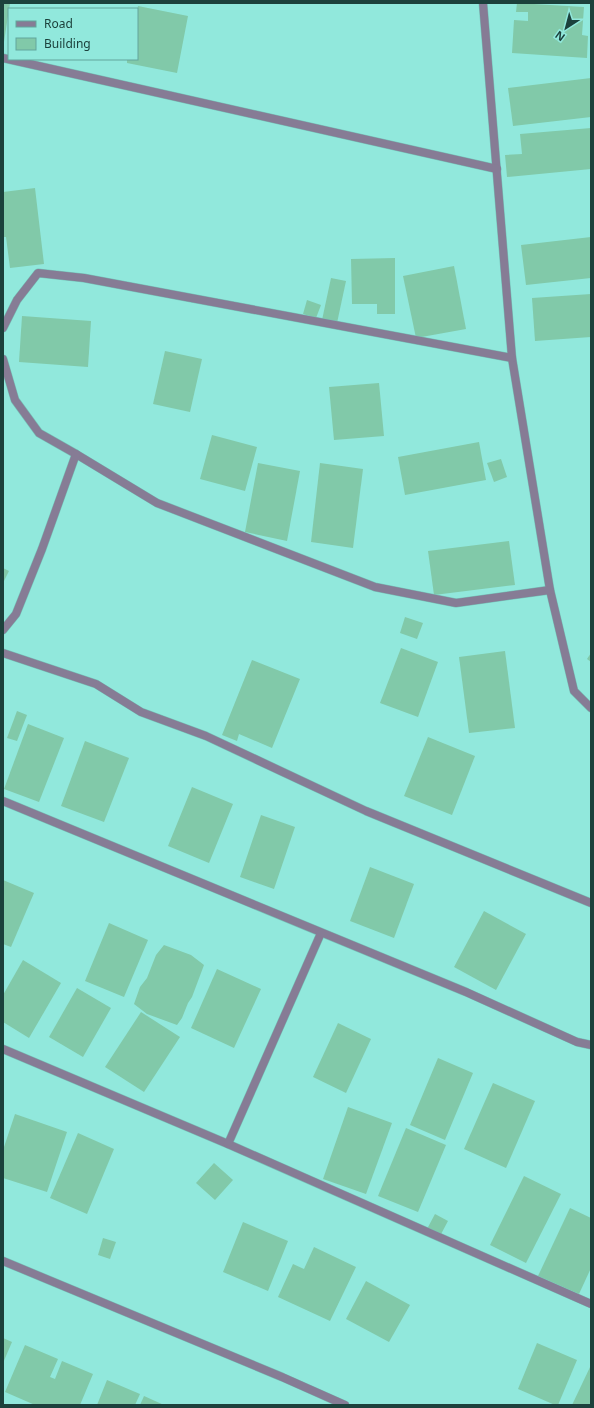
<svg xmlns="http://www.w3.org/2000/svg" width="594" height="1408" font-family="'Noto Sans',sans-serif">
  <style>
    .building { fill: #81c9a9 }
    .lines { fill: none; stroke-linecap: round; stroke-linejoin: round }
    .street-casing { stroke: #77c3b9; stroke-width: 9 }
    .street { stroke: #867c95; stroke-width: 8 }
  </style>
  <rect width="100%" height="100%" fill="#91e8dc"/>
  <g class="building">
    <polygon points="3,3 10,3 4,42 3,41"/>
    <polygon points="517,3 584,7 582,35 588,36 587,58 512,53 514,20 528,21 528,12 516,12"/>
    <polygon points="138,6 188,16 177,73 127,63 127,59 137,59 137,11"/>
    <polygon points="591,78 591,117 513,126 508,88"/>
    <polygon points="591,128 591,169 507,177 505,155 522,154 520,134"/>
    <polygon points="35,188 44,264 10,268 6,237 3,237 3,192"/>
    <polygon points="591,237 591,278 526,285 521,245"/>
    <polygon points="395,258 395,314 377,314 377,304 352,304 351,259"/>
    <polygon points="454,266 466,329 416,338 403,276"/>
    <polygon points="331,278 346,281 337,323 322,320"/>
    <polygon points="591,294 591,337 535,341 532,298"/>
    <polygon points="307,300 321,305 316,318 303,314"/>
    <polygon points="22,316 91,321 88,367 19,362"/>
    <polygon points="165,351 202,359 190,412 153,404"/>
    <polygon points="379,383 384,436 334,440 329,387"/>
    <polygon points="212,435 257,447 245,491 200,479"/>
    <polygon points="479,442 486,480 405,495 398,457"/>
    <polygon points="501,459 507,477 494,482 487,463"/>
    <polygon points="258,463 300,471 287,541 245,532"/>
    <polygon points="320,463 363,469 353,548 311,542"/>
    <polygon points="509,541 515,585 434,595 428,551"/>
    <polygon points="3,568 9,571 3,583"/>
    <polygon points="405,617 423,623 417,639 400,633"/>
    <polygon points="401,648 438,662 418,717 380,703"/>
    <polygon points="505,651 515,728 469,733 459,657"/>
    <polygon points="591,653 591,662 587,659"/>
    <polygon points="252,660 300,679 272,748 239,734 237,741 222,735"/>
    <polygon points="17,711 27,715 17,741 7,738"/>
    <polygon points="28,724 64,738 39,802 4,789"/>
    <polygon points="428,737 475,756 452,815 404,796"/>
    <polygon points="85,741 129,758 104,822 61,806"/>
    <polygon points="192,787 233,804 209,863 168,846"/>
    <polygon points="261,815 295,827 274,889 240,877"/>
    <polygon points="370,867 414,884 394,938 350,921"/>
    <polygon points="3,880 34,893 11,947 3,944"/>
    <polygon points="484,911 526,934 496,990 454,967"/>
    <polygon points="109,923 148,940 124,997 85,981"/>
    <polygon points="164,945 191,955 204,965 192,997 188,1003 182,1018 177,1025 147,1014 134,1004 140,987 147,978 156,955"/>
    <polygon points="23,960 61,983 29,1038 3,1022 3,995"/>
    <polygon points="217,969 261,989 234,1048 191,1028"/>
    <polygon points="77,988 111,1008 83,1057 49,1037"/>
    <polygon points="141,1012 180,1037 144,1092 105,1067"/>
    <polygon points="338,1023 371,1039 346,1093 313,1077"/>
    <polygon points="438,1058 473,1073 445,1140 410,1125"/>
    <polygon points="493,1083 535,1101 506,1168 464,1149"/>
    <polygon points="348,1107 392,1123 366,1194 323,1179"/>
    <polygon points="15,1114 67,1132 47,1192 3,1178 3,1150"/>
    <polygon points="406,1128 446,1145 418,1212 378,1196"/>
    <polygon points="78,1133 114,1149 87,1214 50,1198"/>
    <polygon points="214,1163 233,1180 215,1200 196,1183"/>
    <polygon points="524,1176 561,1194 526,1263 490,1245"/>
    <polygon points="570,1208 591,1218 591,1268 579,1294 538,1276"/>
    <polygon points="435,1214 448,1221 440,1236 427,1229"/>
    <polygon points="243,1222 288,1241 268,1291 223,1272"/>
    <polygon points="103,1238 116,1242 110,1259 98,1255"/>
    <polygon points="314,1247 356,1267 330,1321 278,1297 293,1264 304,1269"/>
    <polygon points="366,1281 410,1305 389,1342 346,1319"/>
    <polygon points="3,1338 12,1342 3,1363"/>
    <polygon points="537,1343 577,1360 558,1405 555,1405 518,1389"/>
    <polygon points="25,1345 58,1359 50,1377 55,1379 62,1361 93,1374 80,1405 35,1405 5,1392"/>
    <polygon points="591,1365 591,1405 572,1405"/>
    <polygon points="107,1380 140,1394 135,1405 97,1405"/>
    <polygon points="144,1396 164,1405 140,1405"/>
  </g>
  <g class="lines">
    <g class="street-casing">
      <g id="street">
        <polyline points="483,3 512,358 550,590 574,691 591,708"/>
        <polyline points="3,58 497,169"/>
        <polyline points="3,328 17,300 38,273 84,278 512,358"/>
        <polyline points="3,359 15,400 39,433 76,454 157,503 375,587 456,603 550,590"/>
        <polyline points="3,630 16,614 42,549 76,454"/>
        <polyline points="3,653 96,684 141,712 206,736 366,811 591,903"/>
        <polyline points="3,801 466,992 577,1042 591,1045"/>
        <polyline points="3,1049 228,1144 591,1304"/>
        <polyline points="228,1144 321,933"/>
        <polyline points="3,1261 282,1377 345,1405"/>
      </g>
    </g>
    <use href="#street" class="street"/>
  </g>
  <rect width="594" height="1408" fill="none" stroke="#1c413c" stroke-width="8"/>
  <rect x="8" y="8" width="130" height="52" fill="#91e8dc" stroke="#62a59c"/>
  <rect x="16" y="21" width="20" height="6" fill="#867c95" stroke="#62a59c"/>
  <text x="44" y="28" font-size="12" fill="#1c413c">Road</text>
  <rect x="16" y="38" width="20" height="12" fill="#81c9a9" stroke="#62a59c"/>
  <text x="44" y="48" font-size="12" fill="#1c413c">Building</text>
  <g transform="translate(566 28) rotate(216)" stroke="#91e8dc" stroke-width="3" paint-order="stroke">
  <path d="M0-3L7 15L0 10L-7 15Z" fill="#1c413c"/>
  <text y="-6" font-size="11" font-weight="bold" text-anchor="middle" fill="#1c413c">N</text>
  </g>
</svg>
